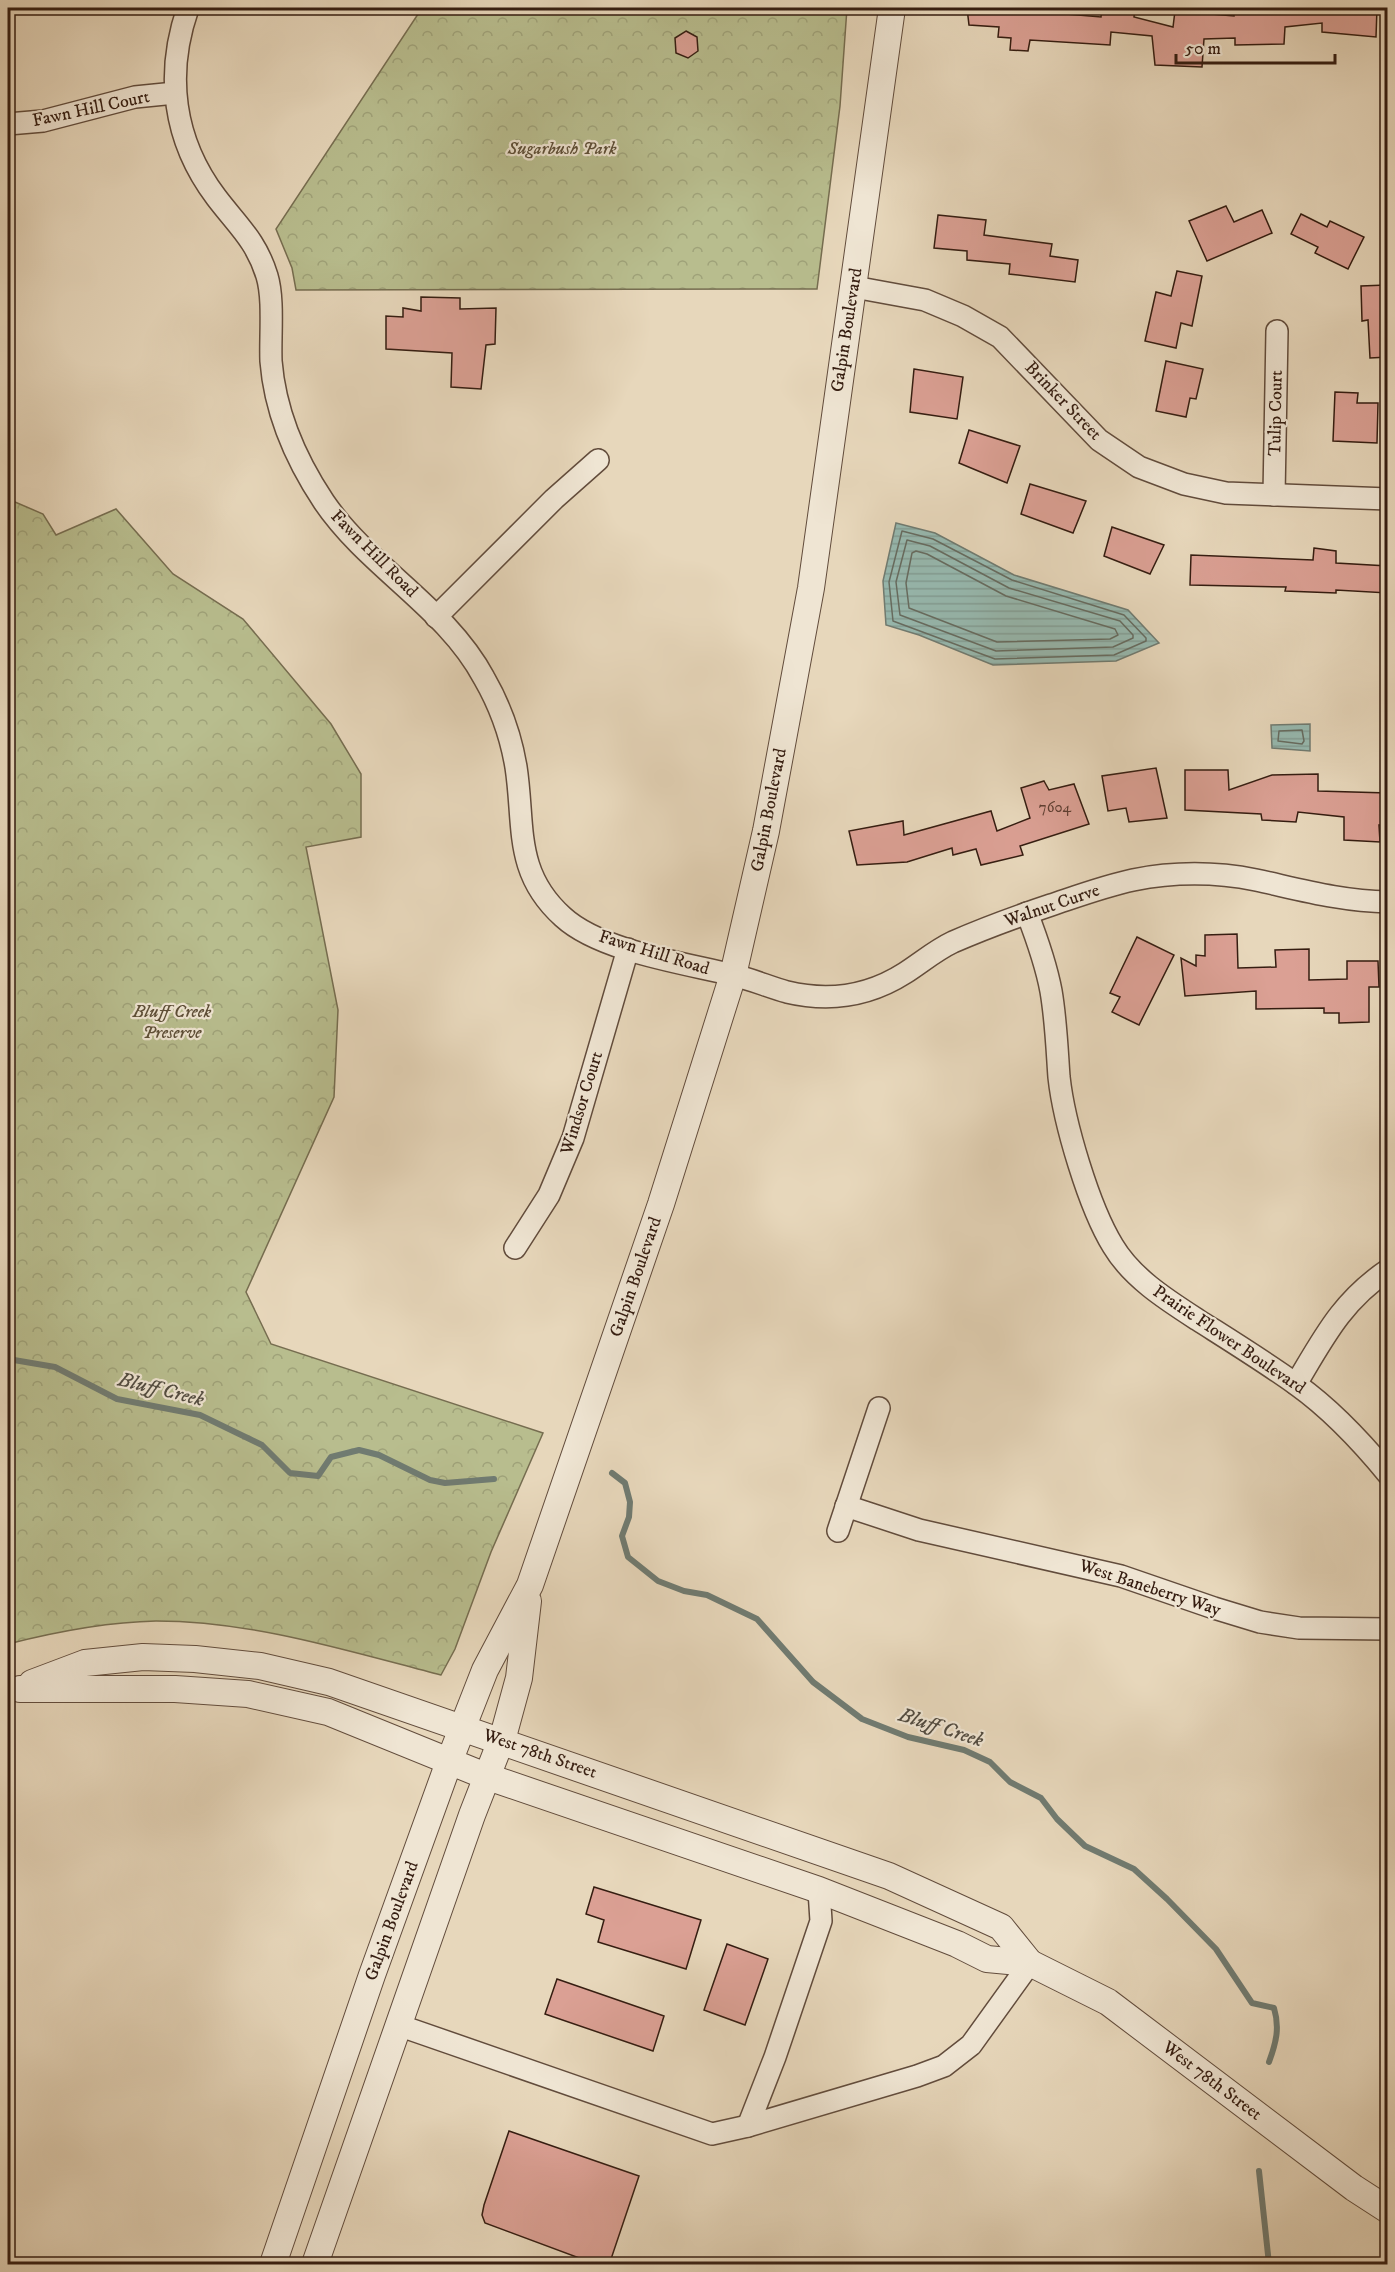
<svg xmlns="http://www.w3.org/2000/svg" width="1395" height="2272" font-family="'IM FELL DW Pica',serif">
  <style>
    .park { fill: url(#park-crowns); stroke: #766d50; stroke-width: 1.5 }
    .water { fill: url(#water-rules); stroke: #707b71; stroke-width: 1.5 }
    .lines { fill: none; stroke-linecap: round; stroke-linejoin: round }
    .shore { stroke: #666c61; stroke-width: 1.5 }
    .stream { stroke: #707b71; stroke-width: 6 }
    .building { fill: #dba094; stroke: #351d11; stroke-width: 1.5 }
    .minor-casing { stroke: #624c3c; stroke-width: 24 }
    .tertiary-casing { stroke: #624c3c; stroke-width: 28 }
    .minor { stroke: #efe5d3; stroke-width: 21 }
    .tertiary { stroke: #efe5d3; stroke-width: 26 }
    .labels { text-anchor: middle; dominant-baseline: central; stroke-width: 4.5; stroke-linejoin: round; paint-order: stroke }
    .number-label { font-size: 15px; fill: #5e3e32 }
    .street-label { font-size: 18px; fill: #351d11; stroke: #efe5d3 }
    .park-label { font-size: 18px; font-style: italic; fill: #5c4d36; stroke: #efe5d3 }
    .water-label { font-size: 20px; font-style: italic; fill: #524c41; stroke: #efe5d3 }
  </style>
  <defs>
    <pattern id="park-crowns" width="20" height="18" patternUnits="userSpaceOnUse" patternTransform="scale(1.5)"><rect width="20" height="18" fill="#b8bd8e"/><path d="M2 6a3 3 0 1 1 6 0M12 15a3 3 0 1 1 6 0" fill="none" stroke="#9fa279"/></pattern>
    <pattern id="water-rules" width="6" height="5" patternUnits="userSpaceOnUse" patternTransform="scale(1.5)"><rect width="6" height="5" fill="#97bab1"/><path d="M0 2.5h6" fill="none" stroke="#839f97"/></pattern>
  </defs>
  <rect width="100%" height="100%" fill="#e7d7bb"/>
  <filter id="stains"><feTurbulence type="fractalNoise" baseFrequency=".00333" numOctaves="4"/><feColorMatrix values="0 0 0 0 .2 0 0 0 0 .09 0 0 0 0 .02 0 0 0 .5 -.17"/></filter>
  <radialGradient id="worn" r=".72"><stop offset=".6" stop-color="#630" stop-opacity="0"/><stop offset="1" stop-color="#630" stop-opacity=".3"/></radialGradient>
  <g class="park">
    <polygon points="422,8 847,8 840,106 817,289 296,290 292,268 276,229"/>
    <path d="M 8,499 L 43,514 L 56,535 L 116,509 L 173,574 L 243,619 L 331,724 L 361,774 L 361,837 L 306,847 L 338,1010 L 334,1097 L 246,1292 L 271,1344 L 543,1433 L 491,1552 L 455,1649 L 441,1675 C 348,1651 253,1621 156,1621 C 107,1622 55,1632 8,1644 Z"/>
  </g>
  <g class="water">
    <polygon points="896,523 935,533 1014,575 1128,610 1159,643 1116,661 993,665 919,635 886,625 883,581"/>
    <polygon points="1310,724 1310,751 1272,748 1271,725"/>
  </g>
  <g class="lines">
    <g class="shore">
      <polygon points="902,531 933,539 1012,580 1124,615 1146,638 1146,641 1114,655 995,659 893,621 889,582"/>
      <polygon points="907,540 930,546 1009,588 1120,621 1133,635 1133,638 1113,647 996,651 900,615 896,582"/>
      <polygon points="916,551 927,554 1006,596 1115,629 1118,635 1110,639 997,642 909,608 906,583 912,553"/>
      <polygon points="1302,730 1304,741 1302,744 1278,741 1279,731"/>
    </g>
    <g class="stream">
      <polyline points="8,1359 55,1367 117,1399 200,1415 262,1445 290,1473 318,1476 331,1457 359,1450 379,1455 430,1480 445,1483 494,1479"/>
      <path d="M 612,1473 L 625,1483 L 630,1502 L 629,1517 L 622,1536 L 628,1557 L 658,1581 L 684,1591 L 707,1595 L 757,1619 L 813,1682 L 862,1719 L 908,1737 L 964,1750 L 990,1762 L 1010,1782 L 1041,1798 L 1057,1819 L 1085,1846 L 1134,1869 L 1167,1899 L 1216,1949 L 1252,2003 L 1274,2008 C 1280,2028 1276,2043 1269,2062"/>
      <polyline points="1259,2171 1269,2264"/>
    </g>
  </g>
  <g class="building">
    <polygon points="967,8 1010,8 1043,10 1043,12 1101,17 1102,8 1135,9 1134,17 1173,27 1175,11 1234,16 1234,8 1377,8 1376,37 1322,32 1322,23 1285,27 1284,44 1235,45 1235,38 1204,39 1202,67 1155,65 1152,36 1111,32 1110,45 1030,40 1028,51 1010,50 1011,38 998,37 999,27 969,25"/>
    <polygon points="686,31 697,37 698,51 688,58 676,53 675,38"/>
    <polygon points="1226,206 1234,222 1262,210 1272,233 1207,261 1189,221"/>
    <polygon points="1301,214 1327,227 1330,221 1364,237 1348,269 1315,253 1318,247 1291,234"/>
    <polygon points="938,215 986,220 984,235 1052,244 1050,256 1078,260 1075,282 1009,274 1010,264 967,260 967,251 934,248"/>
    <polygon points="1177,271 1202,276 1192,326 1181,323 1176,348 1145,341 1156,292 1171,296"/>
    <polygon points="1386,285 1388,357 1370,358 1368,320 1362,321 1361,286"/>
    <polygon points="421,297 460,298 460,309 496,308 495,344 486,345 481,389 451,387 452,353 386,349 386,316 403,317 403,308 421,311"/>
    <polygon points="1166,361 1203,369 1196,399 1190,398 1186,417 1156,411"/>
    <polygon points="914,369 963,377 957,419 910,412"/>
    <polygon points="1335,392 1358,393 1357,403 1378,403 1377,443 1333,441"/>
    <polygon points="969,430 1020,446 1007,483 959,463"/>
    <polygon points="1030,484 1086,501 1073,533 1021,514"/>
    <polygon points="1112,527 1164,545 1150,574 1104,556"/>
    <polygon points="1314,548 1336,551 1336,563 1388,566 1388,593 1336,590 1336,593 1285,591 1286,587 1190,585 1191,555 1313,560"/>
    <polygon points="1156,768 1167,818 1129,822 1126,808 1108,811 1102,776"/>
    <polygon points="1185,770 1228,770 1229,790 1272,775 1318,774 1318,791 1388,793 1388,825 1379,825 1380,842 1344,840 1344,817 1298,812 1296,822 1262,820 1261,814 1185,810"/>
    <polygon points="1044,781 1049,790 1074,784 1089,824 1020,846 1023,855 981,865 976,849 953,855 952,848 907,862 857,865 849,831 903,821 904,835 991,811 997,831 1030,818 1021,788"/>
    <polygon points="1237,934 1238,968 1276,967 1275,950 1309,949 1309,980 1347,979 1347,961 1378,961 1379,987 1369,987 1369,1022 1339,1023 1339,1013 1324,1013 1324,1008 1256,1009 1256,991 1185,996 1181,958 1196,966 1196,955 1205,956 1205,935"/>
    <polygon points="1137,937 1174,955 1139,1025 1112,1012 1120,997 1110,993"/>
    <polygon points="594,1887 701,1920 686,1969 598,1942 604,1920 586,1914"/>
    <polygon points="727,1944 768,1959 745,2025 704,2010"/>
    <polygon points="557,1979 664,2016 653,2051 545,2014"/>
    <polygon points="509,2131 639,2176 609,2265 598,2265 485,2223 482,2215 484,2205"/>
  </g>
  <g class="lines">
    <g class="minor-casing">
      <g id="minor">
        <path d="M 188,8 C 165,74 173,140 216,197 C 237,225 256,240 267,276 C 274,299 270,336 271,361 C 275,412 296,460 324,502 C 369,568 446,607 484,678 C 499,704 511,737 516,767 C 525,825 513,872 563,917 C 600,951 684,963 733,975 C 751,979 769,987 787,992 C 829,1002 869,996 905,973 C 922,962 936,950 953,942 C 985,928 1018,916 1051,905 C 1078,896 1105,886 1133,880 C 1173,872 1216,872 1256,880 C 1302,890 1341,901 1388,902"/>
        <polyline points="8,124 43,121 135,97 175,93"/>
        <polyline points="854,287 925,300 963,316 1000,337 1099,440 1139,467 1184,484 1226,493 1388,499"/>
        <polyline points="1274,495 1277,331"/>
        <polyline points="436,617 554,499 598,460"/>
        <path d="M 1027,913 C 1037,939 1046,964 1051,991 C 1056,1020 1057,1049 1059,1077 C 1064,1123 1089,1207 1113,1246 C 1132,1278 1167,1300 1198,1320 C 1231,1341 1265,1362 1297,1385 C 1332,1410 1360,1440 1388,1474"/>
        <polyline points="515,1248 549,1195 573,1138 628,949"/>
        <path d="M 1296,1384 C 1324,1337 1342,1301 1388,1270"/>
        <polyline points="846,1506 919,1530 1121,1576 1214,1608 1260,1622 1299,1628 1388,1629"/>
        <polyline points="838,1531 879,1408"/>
        <polyline points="398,2025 712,2134 748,2126 917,2076 944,2066 971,2045 1030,1963"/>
        <polyline points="748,2126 775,2057 821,1921 819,1890"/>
      </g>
    </g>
    <g class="tertiary-casing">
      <g id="tertiary">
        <polyline points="32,1683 85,1663 143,1657 195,1659 260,1666 329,1682 889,1876 1001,1927 1030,1963"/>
        <polyline points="20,1689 175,1689 248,1694 328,1712 488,1777 819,1890 957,1944 987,1959 1030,1963 1108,2002 1354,2188 1388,2210"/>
        <polyline points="273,2264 372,1975 449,1762 485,1670 530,1585 661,1204 733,975 766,831 811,588 892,8"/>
        <polyline points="315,2264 472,1815 504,1733 519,1678 528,1601"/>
      </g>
    </g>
    <use href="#minor" class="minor"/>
    <use href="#tertiary" class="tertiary"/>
  </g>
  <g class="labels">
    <g class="number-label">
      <text x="1055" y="807">7604</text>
    </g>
    <g class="street-label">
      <text transform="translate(91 109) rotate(-12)">Fawn Hill Court</text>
      <text transform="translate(847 330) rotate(-81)">Galpin Boulevard</text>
      <text transform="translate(1063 401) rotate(46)">Brinker Street</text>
      <text transform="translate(1276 413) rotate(-89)">Tulip Court</text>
      <text transform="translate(374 554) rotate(45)">Fawn Hill Road</text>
      <text transform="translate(769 810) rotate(-79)">Galpin Boulevard</text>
      <text transform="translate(1052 906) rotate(-19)">Walnut Curve</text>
      <text transform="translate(654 953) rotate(17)">Fawn Hill Road</text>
      <text transform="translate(582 1103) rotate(-73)">Windsor Court</text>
      <text transform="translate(636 1277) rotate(-71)">Galpin Boulevard</text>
      <text transform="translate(1229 1340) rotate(34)">Prairie Flower Boulevard</text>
      <text transform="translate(1150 1588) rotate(18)">West Baneberry Way</text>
      <text transform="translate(540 1754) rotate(19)">West 78th Street</text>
      <text transform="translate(392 1921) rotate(-70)">Galpin Boulevard</text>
      <text transform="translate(1212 2081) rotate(37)">West 78th Street</text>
    </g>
    <g class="park-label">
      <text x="562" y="149">Sugarbush Park</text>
      <text x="172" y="1012">Bluff Creek<tspan x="172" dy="21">Preserve</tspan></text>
    </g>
    <g class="water-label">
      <text transform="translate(161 1390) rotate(14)">Bluff Creek</text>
      <text transform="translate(941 1728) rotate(18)">Bluff Creek</text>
    </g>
  </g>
  <rect width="1395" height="2272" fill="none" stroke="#e7d7bb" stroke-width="30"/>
  <rect x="9" y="9" width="1377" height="2254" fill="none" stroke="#351d11" stroke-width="3"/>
  <rect x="15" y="15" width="1365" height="2242" fill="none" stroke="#351d11" stroke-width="1.5"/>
  <path d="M1176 54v9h159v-9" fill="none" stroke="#351d11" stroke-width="3"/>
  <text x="1185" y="54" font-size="18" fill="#351d11" stroke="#efe5d3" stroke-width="4.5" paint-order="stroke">50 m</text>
  <rect width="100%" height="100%" filter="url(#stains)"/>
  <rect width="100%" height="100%" fill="url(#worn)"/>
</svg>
